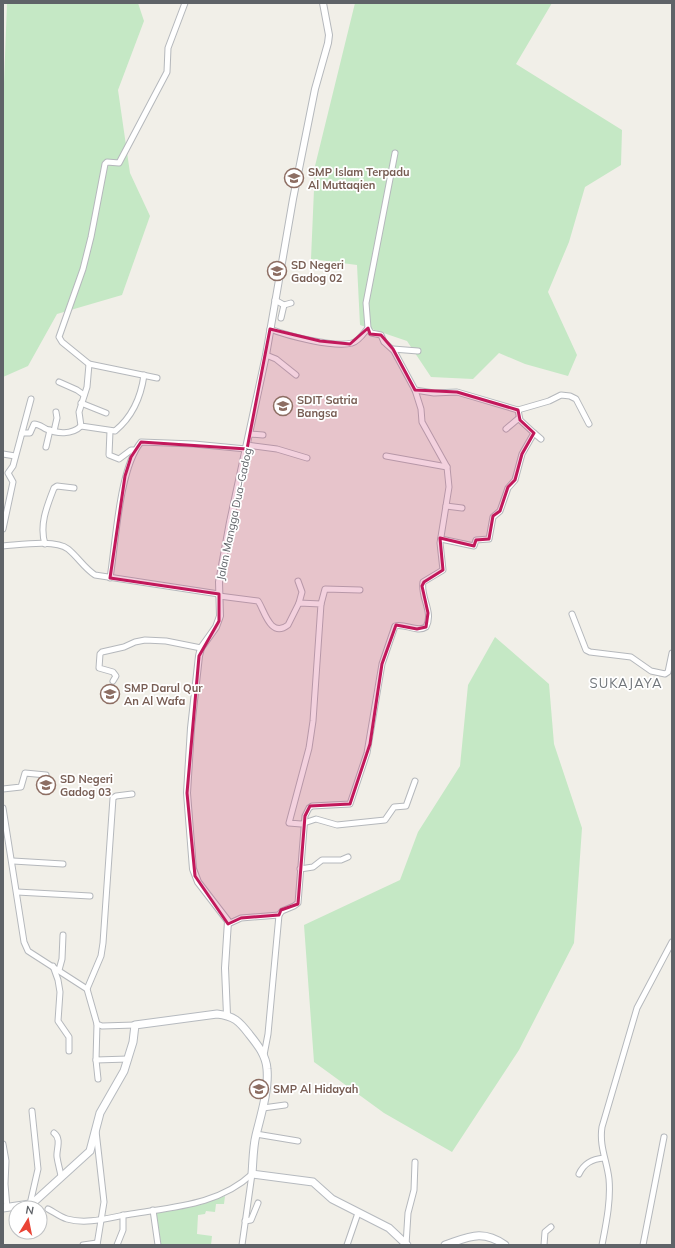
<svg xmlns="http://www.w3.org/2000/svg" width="675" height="1248" font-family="Mulish,sans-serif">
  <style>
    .green { fill: #c5e8c5 }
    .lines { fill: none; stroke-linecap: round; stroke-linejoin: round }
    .minor-casing { stroke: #b5b8bc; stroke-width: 7 }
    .tertiary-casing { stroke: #b5b8bc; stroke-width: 8 }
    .secondary-casing { stroke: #b6babf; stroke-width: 9 }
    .minor { stroke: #fff; stroke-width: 5 }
    .tertiary { stroke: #fff; stroke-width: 6 }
    .secondary { stroke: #fff; stroke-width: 7 }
    .marked { fill: #c2185b; fill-opacity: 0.2; stroke: #c2185b; stroke-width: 3; stroke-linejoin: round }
    .labels { text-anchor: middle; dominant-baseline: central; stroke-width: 3.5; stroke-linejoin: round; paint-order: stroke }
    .education-label { font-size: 11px; font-weight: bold; fill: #785e54; stroke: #fff; text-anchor: start }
    .street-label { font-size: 11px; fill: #5f6368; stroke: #fff }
    .quarter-label { font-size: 13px; letter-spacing: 1px; fill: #70757a; stroke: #fff }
  </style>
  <rect width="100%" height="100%" fill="#f1efe8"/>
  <g class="green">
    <polygon points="7,3 138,3 144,21 118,90 130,173 150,216 122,295 57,314 28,366 3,377 3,110"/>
    <polygon points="355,3 552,3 516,64 622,130 621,165 585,187 569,242 548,292 577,355 568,376 525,364 499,353 473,379 431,377 407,341 360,325 357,265 311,259 315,166"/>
    <polygon points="495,637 549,684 554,744 582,828 574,943 519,1050 452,1152 384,1113 314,1062 304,925 400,880 418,832 460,766 468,685"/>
    <polygon points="225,1196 224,1204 216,1204 215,1212 206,1211 205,1214 198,1215 197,1234 212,1236 211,1245 160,1245 156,1213 203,1204"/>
  </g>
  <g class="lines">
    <g class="minor-casing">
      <g id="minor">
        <polyline points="275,300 284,305 291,303"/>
        <polyline points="281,318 284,305"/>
        <path d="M 270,329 C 288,336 335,348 352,343 C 358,342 364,333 368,328"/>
        <polyline points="393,349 418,351"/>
        <polyline points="266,355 276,359 296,375"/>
        <path d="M 89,364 L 87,387 L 79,412 L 81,426 L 115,431 C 132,417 141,397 144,375"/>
        <polyline points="157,378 89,364 62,342 59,337 83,269 91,237 105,164 107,162 119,163 167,72 168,48 185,3"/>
        <polyline points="59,382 77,390 84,395"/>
        <polyline points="415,390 434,393 457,392 518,410 549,401 561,395 570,396 576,399 589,424"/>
        <polyline points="81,403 106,413"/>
        <polyline points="506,429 519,418"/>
        <polyline points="54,431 57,418 56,412"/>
        <polyline points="110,431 109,455 119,459 131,450 135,450"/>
        <path d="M 22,433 L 30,433 L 34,424 C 39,424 42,427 46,429 C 57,434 72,435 81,426"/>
        <polyline points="534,433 541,439"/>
        <polyline points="250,434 263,435"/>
        <polyline points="247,445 277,449 307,458"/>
        <polyline points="46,447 50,430"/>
        <polyline points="3,454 15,456"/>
        <polyline points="386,456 447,467"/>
        <polyline points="446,506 462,508"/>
        <polyline points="3,529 13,482 8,473 13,466 31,399"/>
        <polyline points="441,539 474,546 476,540 489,539 493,517 500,511 508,488 515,480 522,454 534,433 520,420 518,410"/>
        <path d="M 45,544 C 39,525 47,506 54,488 L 57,486 L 74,488"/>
        <path d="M 3,546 C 19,545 55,539 68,549 C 78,557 84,568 95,575 L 219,594"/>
        <path d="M 110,578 C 116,542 119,469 141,442 L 194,444 L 246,449"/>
        <polyline points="298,581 302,592 299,603"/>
        <path d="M 219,596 L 258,601 C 264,609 270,639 288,625 L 299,603 L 321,604 L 313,721 L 309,748 L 289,823 L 301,824 L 316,819 L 337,825 L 385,820 L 394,807 L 406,806 L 415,781"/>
        <polyline points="321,604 325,589 360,590"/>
        <polyline points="572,614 586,650 590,652 631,657 651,671 665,674 668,672 672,653"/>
        <polyline points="113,681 116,676 113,672 99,668 100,654 102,652 124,647 135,642 145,640 166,641 201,648"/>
        <polyline points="3,789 21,787 25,773 46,775"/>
        <polyline points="3,808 24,942 28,951 87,989 97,1024 102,1026 135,1025"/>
        <polyline points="13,861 63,864"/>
        <polyline points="300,869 313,867 322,860 341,860 348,857"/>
        <polyline points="17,892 90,896"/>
        <polyline points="228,924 241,918 279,915"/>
        <polyline points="53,966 58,980 60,992 58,1021 69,1037 69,1051"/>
        <polyline points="59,970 62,959 63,935"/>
        <polyline points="87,989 101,956 103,943 113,798 116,796 132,794"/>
        <polyline points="97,1024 96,1060 128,1059"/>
        <path d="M 264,1055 L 268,1034 L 279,915 L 282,911 L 294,906 L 298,903 L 305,816 L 309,808 L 312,806 L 350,804 L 367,753 L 382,664 L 395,626 C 405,623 417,633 426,627 C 434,612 420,597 423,582 L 443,570 L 440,543 L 449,487 L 447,467 L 422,422 L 421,409 L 415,390 L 394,351 L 384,342 L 381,335 L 371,333 L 368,328 L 366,303 L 395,153"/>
        <polyline points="96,1060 98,1079"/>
        <polyline points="263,1108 285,1105"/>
        <polyline points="96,1131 104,1202 97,1245"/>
        <path d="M 54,1133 C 62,1139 56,1150 57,1157 C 58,1164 60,1170 61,1176"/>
        <polyline points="256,1134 298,1141"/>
        <polyline points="3,1144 6,1161 5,1184 7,1208"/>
        <path d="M 579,1174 C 584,1163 592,1159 604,1158"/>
        <polyline points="30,1204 38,1169 32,1111"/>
        <path d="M 48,1209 C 54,1212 60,1217 67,1219 C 88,1225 111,1217 131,1214 C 173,1207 219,1205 252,1174"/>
        <polyline points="153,1210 158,1245"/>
        <polyline points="245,1221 251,1220 258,1203"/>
        <polyline points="83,1245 97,1243"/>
        <polyline points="117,1245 123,1230 123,1215"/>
        <polyline points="242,1245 252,1174"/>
        <polyline points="347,1245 358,1213"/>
        <polyline points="406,1245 408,1213 414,1190 415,1162"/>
        <polyline points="544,1245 545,1232 551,1227"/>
        <path d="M 602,1245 C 606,1224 611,1201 609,1179 C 607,1161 599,1146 602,1127 L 637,1008 L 672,942"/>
        <polyline points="643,1245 664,1137"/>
      </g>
    </g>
    <g class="tertiary-casing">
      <polyline id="tertiary" points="227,1015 225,968 228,921 198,882 193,869 187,793 191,728 199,656 201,648 216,627 220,616 219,582 230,522 266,355 293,199 315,89 328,43 329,35 323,3"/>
    </g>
    <g class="secondary-casing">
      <g id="secondary">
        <path d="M 3,1208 L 30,1204 L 35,1201 L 90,1151 L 100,1113 L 124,1071 L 133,1042 L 135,1025 L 217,1014 C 234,1016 239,1021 249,1034 C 257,1044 266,1055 267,1069 C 269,1089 261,1115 256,1135 C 253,1147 253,1161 252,1174 L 313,1182 L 332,1199 L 389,1228 L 407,1245"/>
        <path d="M 445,1245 C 469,1237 482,1229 505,1245"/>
      </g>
    </g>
    <use href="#minor" class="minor"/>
    <use href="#tertiary" class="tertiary"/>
    <use href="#secondary" class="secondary"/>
  </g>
  <path class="marked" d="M 368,328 L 370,334 L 381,335 L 393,349 L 415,390 L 457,392 L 518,410 L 520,420 L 534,433 L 522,454 L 515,480 L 508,487 L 500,511 L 493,516 L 489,539 L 476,540 L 474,546 L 440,538 L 443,570 L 424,582 L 422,586 L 428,613 L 426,627 L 417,629 L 396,625 L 382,664 L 370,744 L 350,804 L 310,806 L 305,816 L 298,904 L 281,910 L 279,915 L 241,918 L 228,924 L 195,876 L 187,793 L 199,656 L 219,621 L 219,594 L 110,578 L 125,476 L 131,457 L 141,442 L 247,449 L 270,329 L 320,341 L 350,344 Z"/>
  <defs>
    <g id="school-ring" transform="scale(1)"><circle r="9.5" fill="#fff" stroke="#8d6e63" stroke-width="1.5"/><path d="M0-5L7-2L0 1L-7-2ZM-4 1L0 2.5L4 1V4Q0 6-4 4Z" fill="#8d6e63"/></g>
  </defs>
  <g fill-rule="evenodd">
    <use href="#school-ring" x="294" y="178"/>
    <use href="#school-ring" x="277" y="271"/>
    <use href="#school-ring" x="283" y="406"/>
    <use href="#school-ring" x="110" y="694"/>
    <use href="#school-ring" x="46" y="785"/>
    <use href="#school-ring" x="259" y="1089"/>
  </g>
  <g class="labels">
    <g class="education-label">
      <text x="308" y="172">SMP Islam Terpadu<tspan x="308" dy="13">Al Muttaqien</tspan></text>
      <text x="291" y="265">SD Negeri<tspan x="291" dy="13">Gadog 02</tspan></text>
      <text x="297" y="400">SDIT Satria<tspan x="297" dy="13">Bangsa</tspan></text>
      <text x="124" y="688">SMP Darul Qur<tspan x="124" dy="13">An Al Wafa</tspan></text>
      <text x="60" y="779">SD Negeri<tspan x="60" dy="13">Gadog 03</tspan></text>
      <text x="273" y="1089">SMP Al Hidayah</text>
    </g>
    <g class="street-label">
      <text transform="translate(234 514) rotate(-78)">Jalan Mangga Dua–Gadog</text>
    </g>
    <g class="quarter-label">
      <text x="626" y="683">SUKAJAYA</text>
    </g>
  </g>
  <rect width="675" height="1248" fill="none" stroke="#5f6368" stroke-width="8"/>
  <g transform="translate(28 1220) rotate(10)"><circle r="19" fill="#ffffff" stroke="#bfc1c3"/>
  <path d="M0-3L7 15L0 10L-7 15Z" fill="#ea4335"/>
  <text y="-6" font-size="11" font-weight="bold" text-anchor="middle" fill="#5f6368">N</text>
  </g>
</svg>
